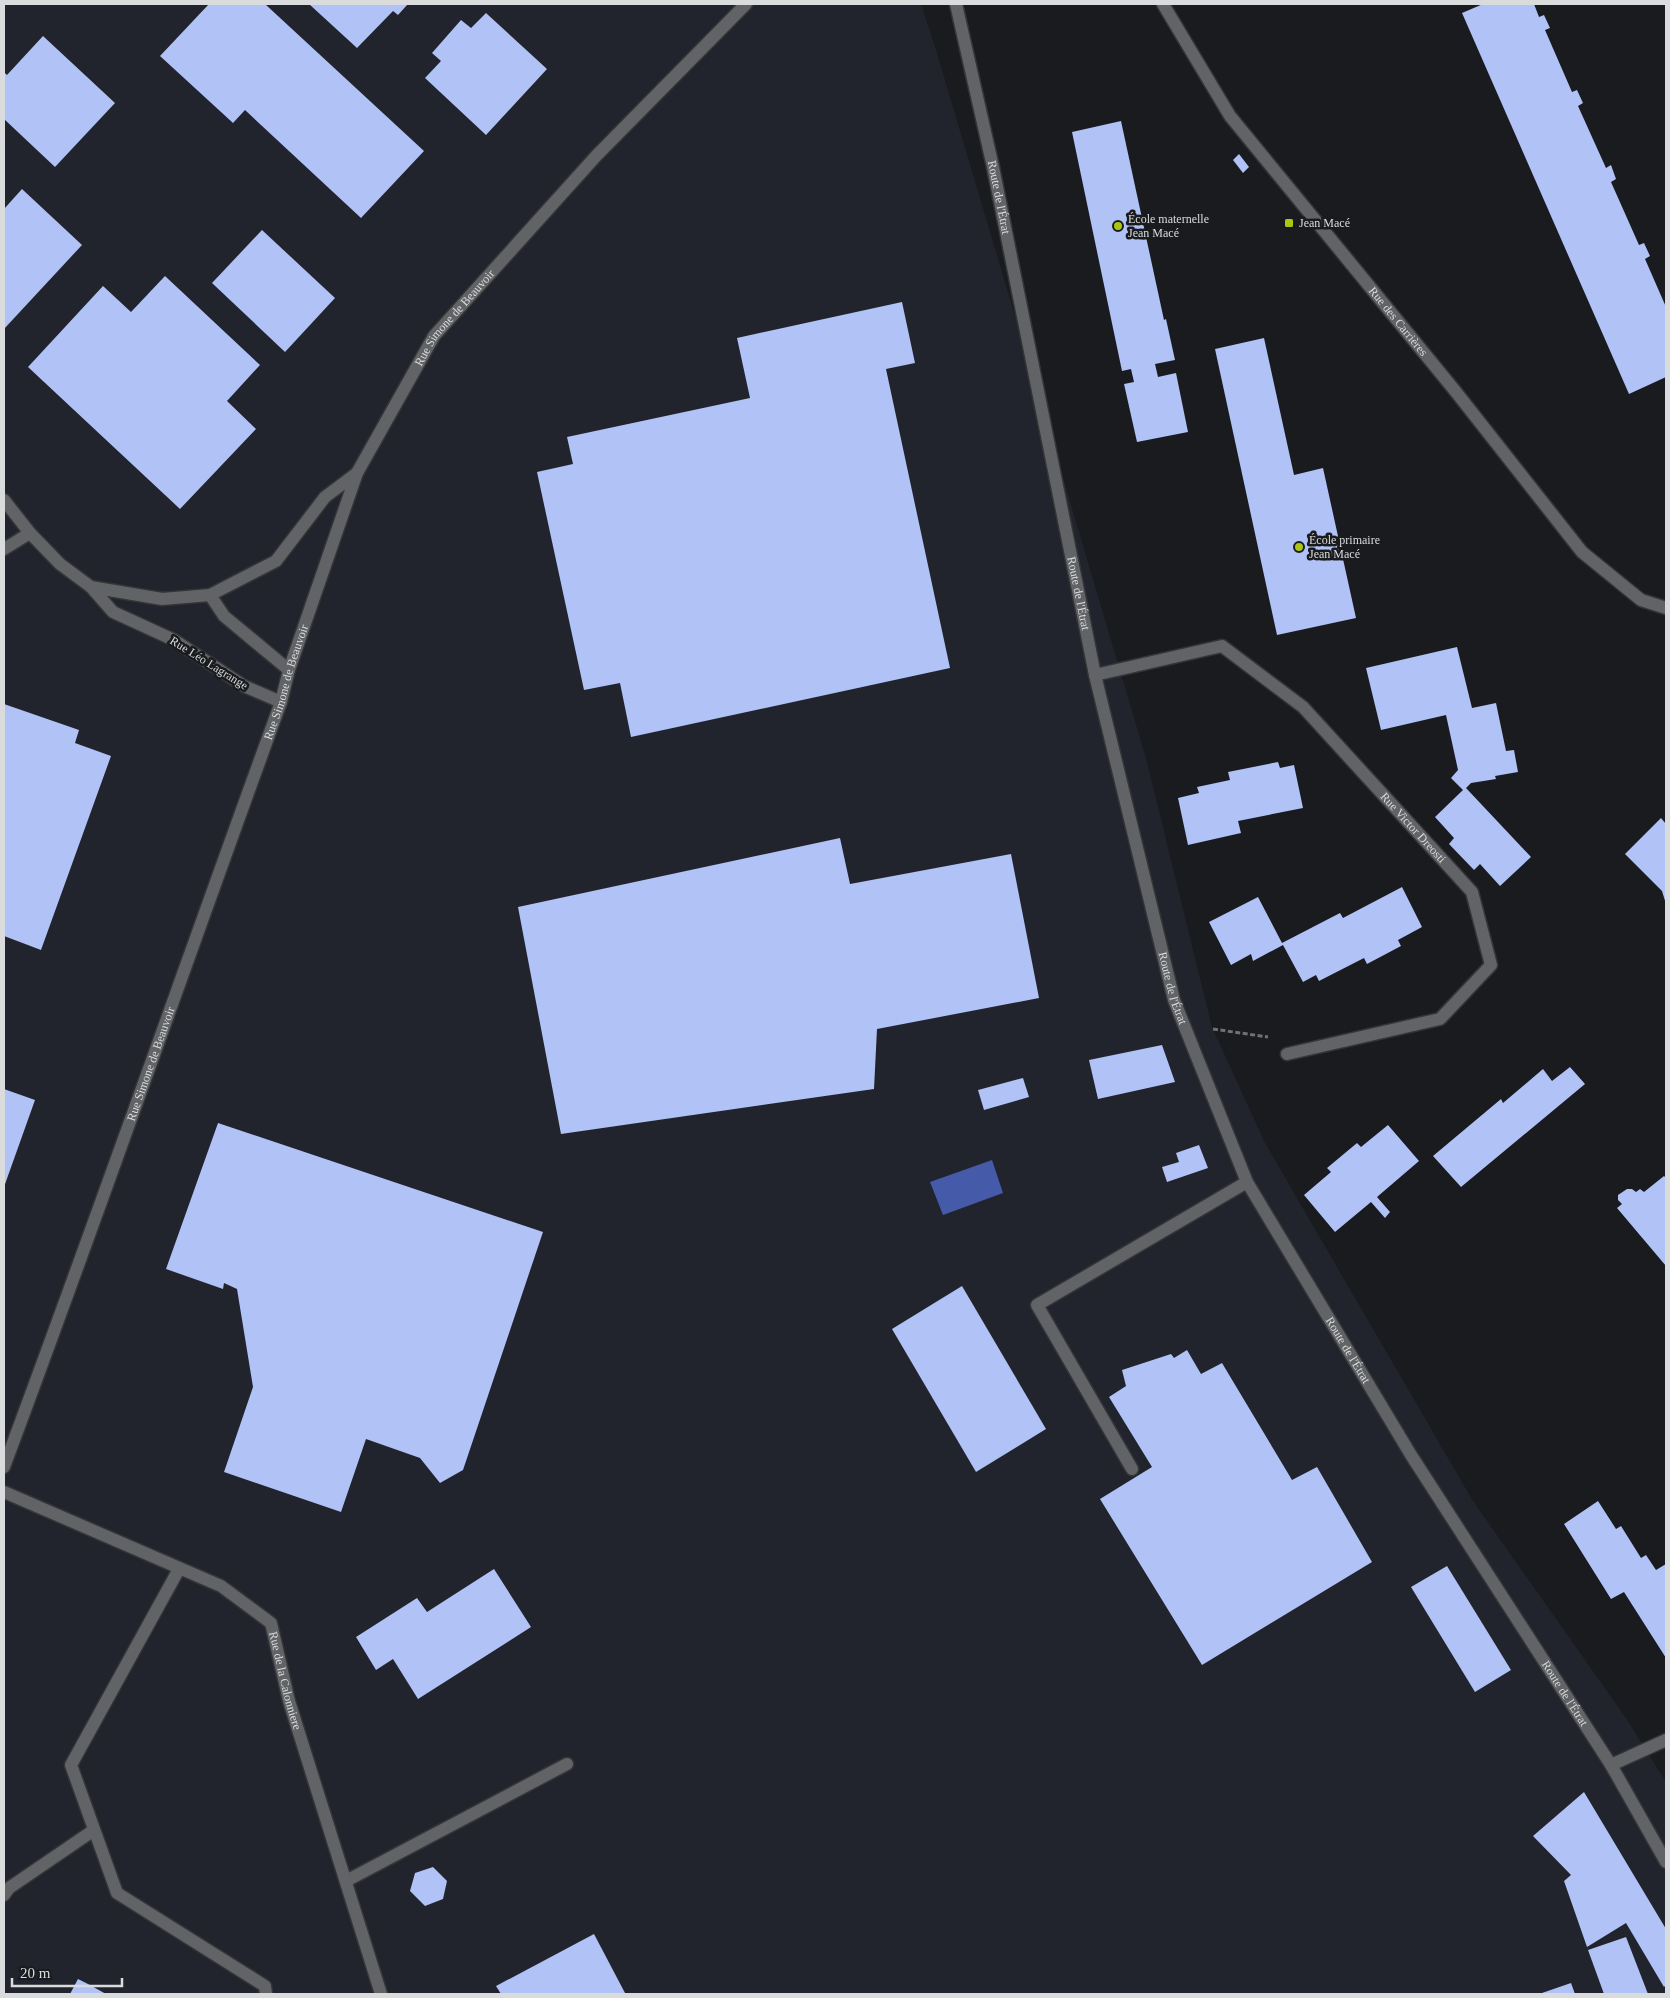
<svg xmlns="http://www.w3.org/2000/svg" width="1670" height="1998" font-family="'Times New Roman',serif">
  <style>
    .built { fill: #21242c }
    .water { fill: #455ba9 }
    .building { fill: #b0c2f6 }
    .lines { fill: none; stroke-linecap: round; stroke-linejoin: round }
    .service-casing { stroke: #343537; stroke-width: 15 }
    .minor-casing { stroke: #343537; stroke-width: 15 }
    .secondary-casing { stroke: #343537; stroke-width: 15 }
    .path { stroke: #6f7173; stroke-width: 3; stroke-dasharray: 5 2.5; stroke-linecap: butt }
    .service { stroke: #616366; stroke-width: 12 }
    .minor { stroke: #616366; stroke-width: 12 }
    .secondary { stroke: #616366; stroke-width: 12 }
    .poi-dot { fill: #abc614; stroke: #191b1e; stroke-width: 2 }
    .labels { text-anchor: middle; dominant-baseline: central; stroke-width: 5; stroke-linejoin: round; paint-order: stroke }
    .street-label { font-size: 12px; fill: #dadbdd; stroke: #191b1e }
    .poi-label { font-size: 12px; fill: #dadbdd; stroke: #191b1e; text-anchor: start }
  </style>
  <rect width="100%" height="100%" fill="#191b1e"/>
  <polygon class="built" points="4,4 921,4 937,53 1146,758 1212,1027 1265,1143 1473,1501 1626,1718 1666,1782 1666,1994 4,1994"/>
  <polygon class="water" points="992,1160 1003,1193 943,1215 930,1182"/>
  <g class="building">
    <polygon points="209,4 265,4 424,151 361,218 245,110 233,123 160,56"/>
    <polygon points="309,4 408,4 398,15 393,11 357,48"/>
    <polygon points="1483,4 1534,4 1539,17 1544,15 1550,28 1545,30 1572,92 1577,90 1583,103 1578,106 1606,168 1611,165 1616,179 1611,182 1639,245 1644,243 1650,256 1645,259 1666,307 1666,377 1629,394 1462,13"/>
    <polygon points="486,13 547,69 486,135 425,78 441,61 432,53 461,20 471,28"/>
    <polygon points="43,36 115,103 55,167 4,119 4,72 7,75"/>
    <polygon points="1121,121 1164,320 1166,319 1175,360 1155,364 1158,377 1176,373 1188,432 1137,442 1124,384 1134,382 1131,369 1122,371 1072,132"/>
    <polygon points="1239,154 1249,167 1243,173 1233,160"/>
    <polygon points="22,189 82,245 4,329 4,209"/>
    <polygon points="262,230 335,298 285,352 212,283"/>
    <polygon points="165,276 260,365 227,401 256,429 180,509 28,367 103,286 131,312"/>
    <polygon points="902,302 915,363 886,369 950,668 631,737 620,683 584,690 537,472 573,464 567,437 750,398 737,338"/>
    <polygon points="1264,338 1294,475 1323,468 1356,618 1277,635 1215,349"/>
    <polygon points="1457,647 1472,708 1496,703 1506,751 1514,750 1518,772 1495,776 1496,779 1471,783 1466,788 1531,857 1500,886 1480,864 1474,870 1449,844 1454,838 1435,817 1463,790 1451,778 1458,770 1446,715 1381,730 1366,668"/>
    <polygon points="4,704 79,730 75,743 111,756 41,950 4,936"/>
    <polygon points="1278,762 1280,768 1294,765 1303,808 1238,821 1241,833 1188,845 1178,798 1199,793 1197,787 1230,780 1228,772"/>
    <polygon points="1661,818 1666,824 1666,904 1662,891 1625,854"/>
    <polygon points="840,838 850,884 1011,854 1039,998 877,1029 874,1089 561,1134 518,907"/>
    <polygon points="1402,887 1422,927 1398,940 1401,946 1367,964 1364,958 1319,981 1316,975 1303,982 1283,945 1253,961 1251,954 1231,965 1209,922 1258,897 1282,943 1340,913 1343,918"/>
    <polygon points="1162,1045 1175,1082 1098,1099 1089,1060"/>
    <polygon points="1570,1067 1585,1084 1461,1187 1433,1156 1501,1099 1503,1103 1543,1069 1552,1081"/>
    <polygon points="1023,1078 1029,1097 984,1110 978,1090"/>
    <polygon points="4,1089 35,1100 4,1187"/>
    <polygon points="218,1123 543,1232 463,1470 440,1483 420,1458 366,1439 341,1512 224,1472 253,1387 237,1289 224,1283 223,1289 166,1269"/>
    <polygon points="1388,1125 1419,1161 1377,1197 1390,1212 1385,1218 1371,1202 1335,1232 1304,1195 1331,1172 1327,1168 1357,1143 1361,1147"/>
    <polygon points="1199,1145 1208,1168 1167,1182 1162,1167 1179,1162 1176,1153"/>
    <polygon points="1664,1176 1666,1178 1666,1266 1617,1208 1622,1204 1618,1200 1618,1195 1627,1189 1632,1189 1636,1192 1640,1189 1644,1192"/>
    <polygon points="962,1286 1046,1429 976,1472 892,1329"/>
    <polygon points="1187,1350 1201,1374 1222,1363 1292,1480 1317,1467 1372,1562 1202,1665 1100,1499 1152,1467 1109,1397 1126,1386 1122,1370 1171,1354 1174,1358"/>
    <polygon points="1598,1501 1616,1529 1621,1526 1641,1558 1646,1555 1656,1570 1666,1564 1666,1658 1624,1592 1611,1599 1564,1524"/>
    <polygon points="1447,1566 1511,1670 1475,1692 1411,1587"/>
    <polygon points="494,1569 531,1627 418,1699 393,1659 376,1670 356,1637 417,1598 427,1612"/>
    <polygon points="1584,1792 1666,1929 1666,1985 1664,1987 1626,1923 1587,1947 1564,1881 1571,1875 1533,1836"/>
    <polygon points="433,1867 447,1881 443,1899 425,1906 410,1891 415,1873"/>
    <polygon points="594,1934 625,1993 622,1994 501,1994 496,1986"/>
    <polygon points="1626,1937 1648,1994 1604,1994 1588,1950"/>
    <polygon points="78,1979 88,1984 106,1994 70,1994"/>
    <polygon points="1571,1983 1575,1994 1539,1994"/>
  </g>
  <g class="lines">
    <g class="service-casing">
      <g id="service">
        <path id="s1" d="M 1095,675 L 1222,646 L 1303,707 L 1472,892 L 1491,965 L 1440,1019 L 1287,1054"/>
        <polyline points="1132,1469 1037,1305 1247,1182"/>
        <polyline points="179,1569 71,1765 117,1893 265,1986 266,1994"/>
        <polyline points="346,1881 567,1764"/>
        <polyline points="4,1895 9,1888 94,1830"/>
      </g>
    </g>
    <g class="minor-casing">
      <g id="minor">
        <path id="s2" d="M 1163,4 L 1230,116 L 1456,392 L 1582,552 L 1641,600 L 1666,608"/>
        <polyline points="4,500 30,533 60,564 91,587"/>
        <polyline points="4,549 30,533"/>
        <polyline points="210,595 224,616 289,670"/>
        <polyline points="281,702 244,686 174,640 113,612 91,587 162,599 210,595 276,561 325,497 357,473"/>
        <path id="s3" d="M 4,1492 L 221,1586 L 271,1623 L 289,1701 L 381,1994"/>
        <polyline points="1611,1765 1666,1740"/>
      </g>
    </g>
    <g class="secondary-casing">
      <g id="secondary">
        <path id="s4" d="M 956,4 L 993,167 L 1095,675 L 1174,1000 L 1247,1182 L 1411,1455 L 1611,1765 L 1666,1862"/>
        <path id="s5" d="M 4,1467 C 99,1213 188,957 281,702 L 289,670 L 357,473 L 434,336 L 597,155 L 746,4"/>
      </g>
    </g>
    <polyline class="path" points="1213,1029 1268,1037"/>
    <use href="#service" class="service"/>
    <use href="#minor" class="minor"/>
    <use href="#secondary" class="secondary"/>
  </g>
  <g class="poi-dot">
    <rect x="1284" y="218" width="10" height="10" rx="2.5"/>
    <circle cx="1118" cy="226" r="5"/>
    <circle cx="1299" cy="547" r="5"/>
  </g>
  <g class="labels">
    <g class="street-label">
      <text stroke="none"><textPath href="#s4" startOffset="198">Route de l'Étrat</textPath></text>
      <text stroke="none"><textPath href="#s5" startOffset="1239">Rue Simone de Beauvoir</textPath></text>
      <text stroke="none"><textPath href="#s2" startOffset="396">Rue des Carrières</textPath></text>
      <text stroke="none"><textPath href="#s4" startOffset="602">Route de l'Étrat</textPath></text>
      <text transform="translate(209 663) rotate(32)">Rue Léo Lagrange</text>
      <text stroke="none"><textPath href="#s5" startOffset="834">Rue Simone de Beauvoir</textPath></text>
      <text stroke="none"><textPath href="#s1" startOffset="395">Rue Victor Dreosti</textPath></text>
      <text stroke="none"><textPath href="#s4" startOffset="1008">Route de l'Étrat</textPath></text>
      <text stroke="none"><textPath href="#s5" startOffset="429">Rue Simone de Beauvoir</textPath></text>
      <text stroke="none"><textPath href="#s4" startOffset="1412">Route de l'Étrat</textPath></text>
      <text stroke="none"><textPath href="#s3" startOffset="358">Rue de la Calonniere</textPath></text>
      <text stroke="none"><textPath href="#s4" startOffset="1818">Route de l'Étrat</textPath></text>
    </g>
    <g class="poi-label">
      <text x="1128" y="219">École maternelle<tspan x="1128" dy="14">Jean Macé</tspan></text>
      <text x="1299" y="223">Jean Macé</text>
      <text x="1309" y="540">École primaire<tspan x="1309" dy="14">Jean Macé</tspan></text>
    </g>
  </g>
  <rect width="1670" height="1998" fill="none" stroke="#dadbdd" stroke-width="10"/>
  <path d="M12 1978v8h110v-8" fill="none" stroke="#dadbdd" stroke-width="2.5"/>
  <text x="20" y="1978" font-size="15" fill="#dadbdd" stroke="#191b1e" stroke-width="4" paint-order="stroke">20 m</text>
</svg>
